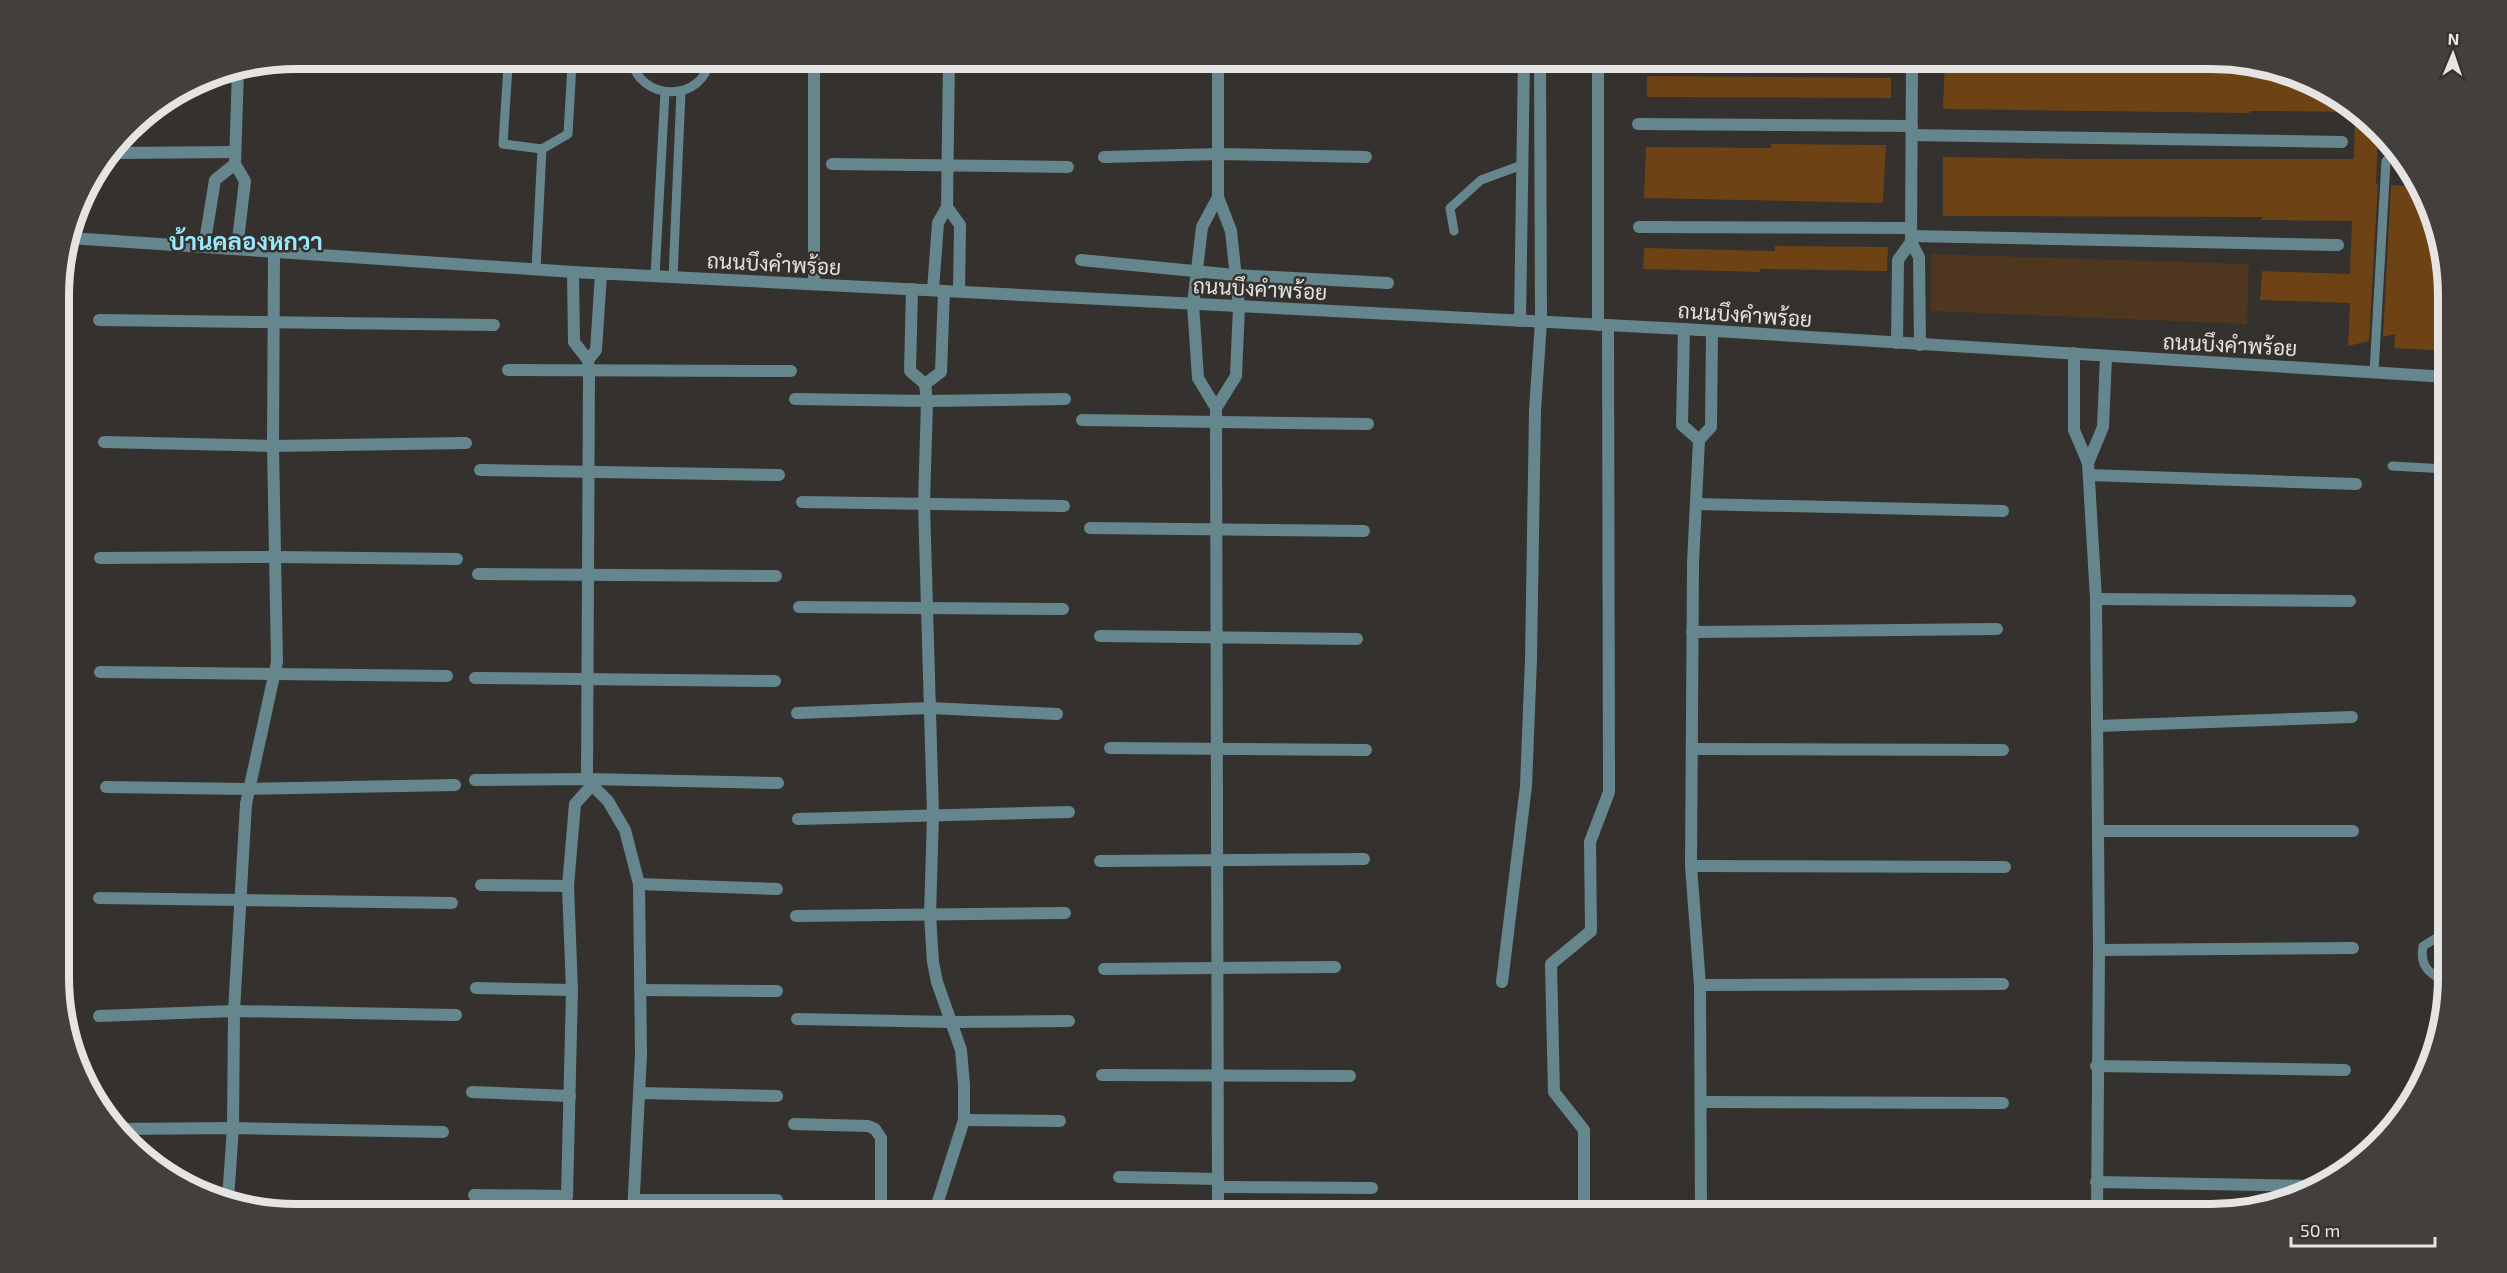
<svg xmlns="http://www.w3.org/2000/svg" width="2507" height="1273" font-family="'Exo 2',Sarabun,sans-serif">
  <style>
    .green { fill: #4f361e }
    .building { fill: #6d4214 }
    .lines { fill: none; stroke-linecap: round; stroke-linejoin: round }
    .lane { stroke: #66868e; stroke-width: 9 }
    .street { stroke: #66868e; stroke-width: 12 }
    .labels { text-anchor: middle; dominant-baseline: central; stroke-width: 5; stroke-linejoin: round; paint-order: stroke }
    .street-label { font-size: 21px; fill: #e6e4e2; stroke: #34312e }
    .quarter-label { font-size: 24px; font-weight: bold; fill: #9ae8fa; stroke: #34312e }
    .rim { fill: none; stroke: #e6e4e2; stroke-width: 8 }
  </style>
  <rect width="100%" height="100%" fill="#34312e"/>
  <polygon class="green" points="1931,254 2249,264 2247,324 1931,311"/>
  <g class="building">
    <polygon points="1945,58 2211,58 2316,83 2352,112 2250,111 2250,113 1943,109"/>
    <polygon points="1647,76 1891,78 1891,98 1647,97"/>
    <polygon points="2355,115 2378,134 2376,184 2378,184 2369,341 2348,346 2350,303 2260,300 2262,271 2350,274 2352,221 2262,220 2262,217 1943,216 1943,157 2075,159 2354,159"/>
    <polygon points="1771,144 1886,145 1883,203 1644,198 1646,147 1771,148"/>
    <polygon points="2391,185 2420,187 2431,205 2446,265 2447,351 2394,348 2395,334 2383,337"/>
    <polygon points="1775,246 1888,247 1887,271 1760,269 1760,272 1643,269 1644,248 1775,251"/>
  </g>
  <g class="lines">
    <g class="lane">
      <path d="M 631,58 C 638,102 704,104 710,58"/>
      <polyline points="542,149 503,144 508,66 632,63"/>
      <polyline points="1454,231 1450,208 1481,180 1522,165"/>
      <polyline points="536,269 542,149 568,134 572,64"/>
      <polyline points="655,276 665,92"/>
      <polyline points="673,277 681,92"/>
      <polyline points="2374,372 2386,161 2398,151"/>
      <polyline points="2392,466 2447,469"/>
      <path d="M 2447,983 C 2430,974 2419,967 2423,946 L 2438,937 L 2448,935"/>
    </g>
    <g class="street">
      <polyline points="814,58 814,284"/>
      <polyline points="1598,58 1598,325"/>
      <polyline points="1912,58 1911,242 1919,257 1920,345"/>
      <polyline points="833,61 1065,64"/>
      <polyline points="1638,124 1912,126"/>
      <polyline points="1912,135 2342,142"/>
      <polyline points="119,153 235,152"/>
      <polyline points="1104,157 1220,154 1366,157"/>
      <polyline points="832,164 1068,167"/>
      <polyline points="1218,197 1202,227 1193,304 1198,378 1216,408 1218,1214"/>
      <polyline points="947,207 960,225 959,291"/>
      <polyline points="1639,227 1911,228"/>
      <polyline points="1911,236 2338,245"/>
      <polyline points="70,238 573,272 1684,329 2447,377"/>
      <polyline points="204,247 215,180 235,164"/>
      <polyline points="237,248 245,181 235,164 238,70"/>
      <polyline points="1081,260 1235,275 1388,283"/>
      <polyline points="912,289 910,371 925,384 927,401 924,504 933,815 930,915 933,962 937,982 961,1050 964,1085 964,1120 934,1214"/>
      <polyline points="933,290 938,223 947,207 949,58"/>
      <polyline points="99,320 494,325"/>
      <polyline points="1520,321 1524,58"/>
      <polyline points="1684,329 1682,425 1699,440"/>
      <polyline points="1897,343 1898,260 1911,242"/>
      <polyline points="2074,353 2074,430 2088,463 2096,599 2099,950 2097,1214"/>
      <polyline points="588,360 596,350 601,274"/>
      <polyline points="508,370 791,371"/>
      <polyline points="925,384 941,372 944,291"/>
      <polyline points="795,399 927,401 1065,399"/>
      <polyline points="1216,408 1236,376 1239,306 1231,231 1218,197 1218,58"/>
      <polyline points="1082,420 1368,424"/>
      <polyline points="104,442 273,446 466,443"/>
      <polyline points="2088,463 2103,427 2106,356"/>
      <polyline points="480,470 779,475"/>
      <polyline points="2089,475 2356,484"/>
      <polyline points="802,502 1064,506"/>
      <polyline points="1696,504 2003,511"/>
      <polyline points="1090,528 1364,531"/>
      <polyline points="100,558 275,557 457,559"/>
      <polyline points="478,574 776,576"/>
      <polyline points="2096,599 2350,601"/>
      <polyline points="799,607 1063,609"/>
      <polyline points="1692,632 1997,629"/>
      <polyline points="1100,636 1357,639"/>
      <polyline points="100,672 447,676"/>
      <polyline points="475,678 775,681"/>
      <polyline points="797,713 930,708 1057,714"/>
      <polyline points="2097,726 2352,717"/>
      <polyline points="1110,748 1366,750"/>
      <polyline points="1692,749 2003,750"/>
      <polyline points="475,780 587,779 778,783"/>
      <polyline points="592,785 608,801 625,830 639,884 641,1054 633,1214"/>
      <polyline points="106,787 247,789 455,785"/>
      <polyline points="798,819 1069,812"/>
      <polyline points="2098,831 2353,831"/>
      <polyline points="1100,861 1364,859"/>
      <polyline points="1691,866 2005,867"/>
      <polyline points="639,884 777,889"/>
      <polyline points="481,885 568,886"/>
      <polyline points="99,898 452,903"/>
      <polyline points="796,916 1065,913"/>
      <polyline points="2099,950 2353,948"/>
      <polyline points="1104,969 1335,967"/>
      <polyline points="1502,982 1526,786 1531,659 1535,410 1541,322 1540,58"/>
      <polyline points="1700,985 2003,984"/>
      <polyline points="476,988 572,990"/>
      <polyline points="640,990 777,991"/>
      <polyline points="99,1016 234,1011 456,1015"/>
      <polyline points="797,1019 952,1022 1069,1021"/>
      <polyline points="2096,1066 2345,1070"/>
      <polyline points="1102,1075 1350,1076"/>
      <polyline points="472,1092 570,1096"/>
      <polyline points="640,1093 777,1096"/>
      <polyline points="1701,1102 2003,1103"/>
      <polyline points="964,1120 1060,1121"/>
      <polyline points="794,1124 868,1126 875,1129 881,1138 881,1214"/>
      <polyline points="116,1129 233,1128 443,1132"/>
      <polyline points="1119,1177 1218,1179"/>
      <polyline points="2096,1182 2320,1186"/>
      <polyline points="1218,1187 1372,1188"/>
      <polyline points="474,1195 567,1196"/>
      <polyline points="228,1199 233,1128 234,1011 246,804 277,662 273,446 274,250"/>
      <polyline points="635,1200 777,1200"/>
      <polyline points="563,1214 567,1196 572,990 568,886 575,804 592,785 587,779 589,371 588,360 574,342 573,272"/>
      <polyline points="1584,1214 1584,1130 1554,1092 1551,964 1591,931 1590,842 1609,792 1608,325"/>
      <polyline points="1701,1214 1700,985 1691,866 1693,564 1699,440 1711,427 1712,331"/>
    </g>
  </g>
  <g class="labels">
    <g class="street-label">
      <text transform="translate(774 263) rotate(3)">ถนนบึงคำพร้อย</text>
      <text transform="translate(1260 288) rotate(3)">ถนนบึงคำพร้อย</text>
      <text transform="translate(1745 314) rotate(4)">ถนนบึงคำพร้อย</text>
      <text transform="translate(2230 344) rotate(3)">ถนนบึงคำพร้อย</text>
    </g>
    <g class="quarter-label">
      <text x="246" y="240">บ้านคลองหกวา</text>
    </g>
  </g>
  <path d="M0 0H2507V1273H0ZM296 69H2211A227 227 0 0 1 2438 296V977A227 227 0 0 1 2211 1204H296A227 227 0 0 1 69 977V296A227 227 0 0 1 296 69Z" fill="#423f3c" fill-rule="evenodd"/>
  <path class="rim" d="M296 69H2211A227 227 0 0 1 2438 296V977A227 227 0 0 1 2211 1204H296A227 227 0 0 1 69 977V296A227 227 0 0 1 296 69Z"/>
  <g transform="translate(2453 54) rotate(2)" stroke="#34312e" stroke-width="4.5" paint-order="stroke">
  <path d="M0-4.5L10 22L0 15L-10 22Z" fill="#e6e4e2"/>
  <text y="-9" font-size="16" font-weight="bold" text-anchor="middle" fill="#e6e4e2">N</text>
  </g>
  <path d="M2291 1237v9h144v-9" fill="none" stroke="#e6e4e2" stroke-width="3"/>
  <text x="2300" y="1237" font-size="18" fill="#e6e4e2" stroke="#34312e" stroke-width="4.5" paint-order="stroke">50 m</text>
</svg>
